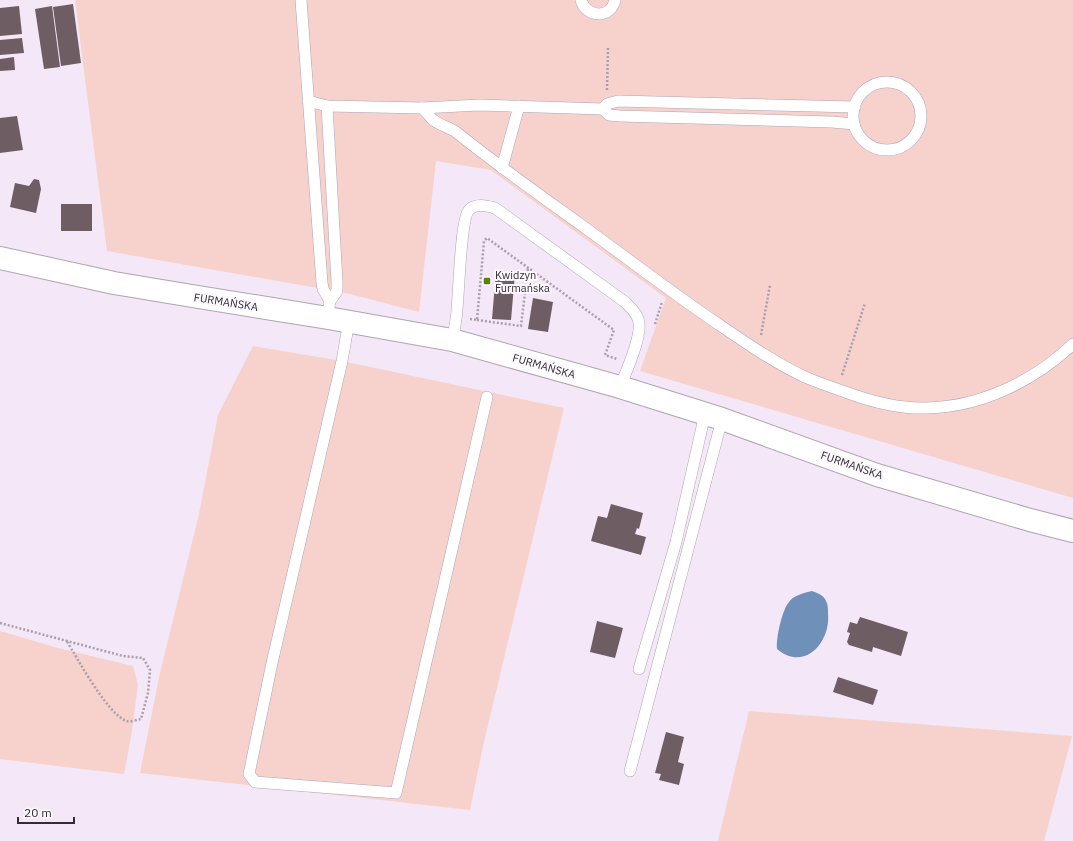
<svg xmlns="http://www.w3.org/2000/svg" width="1073" height="841" font-family="'IBM Plex Sans',sans-serif">
  <style>
    .green { fill: #f7d1cc }
    .water { fill: #6f90b9 }
    .building { fill: #6e5d63 }
    .lines { fill: none; stroke-linecap: round; stroke-linejoin: round }
    .service-casing { stroke: #b0a4b2; stroke-width: 12 }
    .tertiary-casing { stroke: #b0a4b2; stroke-width: 24 }
    .path { stroke: #a99fac; stroke-width: 2.5; stroke-dasharray: 2 2; stroke-linecap: butt }
    .service { stroke: #fff; stroke-width: 11 }
    .tertiary { stroke: #fff; stroke-width: 22 }
    .poi-dot { fill: #5a8203; stroke: #fdf8fe; stroke-width: 1.5 }
    .labels { text-anchor: middle; dominant-baseline: central; stroke-width: 4; stroke-linejoin: round; paint-order: stroke }
    .poi-label { font-size: 11px; fill: #322d33; stroke: #fdf8fe; text-anchor: start }
    .street-label { font-size: 11px; fill: #322d33; stroke: #fdf8fe }
  </style>
  <rect width="100%" height="100%" fill="#f4e7f7"/>
  <g class="green">
    <polygon points="75,0 1073,0 1073,498 640,371 666,298 491,170 436,161 419,312 346,293 107,251"/>
    <polygon points="253,346 342,361 564,408 483,746 470,810 140,773 160,673 199,514 218,415"/>
    <polygon points="0,631 58,648 133,666 138,685 131,737 124,774 0,759"/>
    <polygon points="749,711 1072,736 1044,841 718,841"/>
  </g>
  <path class="water" d="M 812,591 C 817,593 824,595 826,601 C 828,604 828,609 828,613 C 831,643 804,672 777,649 C 776,638 782,610 789,602 C 794,595 804,593 812,591 Z"/>
  <g class="building">
    <polygon points="73,4 81,63 61,66 53,7"/>
    <polygon points="19,6 22,34 0,36 0,8"/>
    <polygon points="52,6 60,67 44,69 35,9"/>
    <polygon points="22,38 24,53 0,55 0,40"/>
    <polygon points="14,57 15,70 0,71 0,59"/>
    <polygon points="17,116 23,150 0,153 0,118"/>
    <polygon points="34,179 39,180 41,189 36,213 10,207 15,183 29,186"/>
    <rect x="61" y="204" width="31" height="27"/>
    <polygon points="496,272 515,274 511,320 492,319"/>
    <polygon points="533,298 553,302 548,332 528,329"/>
    <polygon points="611,504 643,513 639,529 637,528 635,534 646,537 641,555 591,541 598,516 607,518"/>
    <polygon points="860,617 908,632 901,656 873,647 872,652 849,645 847,642 850,633 847,632 850,622 857,624"/>
    <polygon points="597,621 623,628 615,658 590,652"/>
    <polygon points="838,677 878,690 873,705 833,692"/>
    <polygon points="666,732 684,737 678,762 684,764 679,785 659,780 661,774 655,773"/>
  </g>
  <g class="lines">
    <g class="service-casing">
      <g id="service">
        <polyline points="301,0 322,283 323,289 330,301"/>
        <path d="M 581,0 C 586,18 611,19 615,0"/>
        <circle cx="887" cy="116" r="34"/>
        <polyline points="308,101 327,106 422,108 479,105 603,109 609,115 620,116 832,122 854,124"/>
        <polyline points="327,106 337,282 337,291 330,301 329,307"/>
        <path d="M 422,108 C 426,111 429,116 432,119 C 439,125 448,127 456,132 C 497,165 541,196 584,227 C 631,261 676,296 724,328 C 749,345 777,364 805,377 C 819,383 834,388 848,393 C 873,402 899,409 926,408 C 981,407 1034,381 1073,344"/>
        <polyline points="603,109 607,104 618,101 855,107"/>
        <polyline points="502,168 519,106"/>
        <polyline points="349,321 342,361 272,663 249,774 255,782 396,793 487,397"/>
        <path d="M 452,340 C 454,333 455,326 456,319 C 459,301 460,219 469,210 C 476,203 487,206 495,208 L 625,302 C 630,307 636,312 638,319 C 644,333 626,372 620,387"/>
        <polyline points="639,669 676,542 705,414"/>
        <polyline points="630,771 722,419"/>
      </g>
    </g>
    <g class="tertiary-casing">
      <polyline id="tertiary" points="0,258 114,283 186,295 328,318 452,340 620,387 722,419 877,475 1030,520 1073,531"/>
    </g>
    <g class="path">
      <polyline points="607,90 608,48"/>
      <polyline points="470,319 477,320 484,241 487,238 614,330 605,355 617,359"/>
      <polyline points="477,320 521,326 528,268"/>
      <polyline points="655,324 662,302"/>
      <polyline points="761,335 770,285"/>
      <polyline points="842,375 865,303"/>
      <path d="M 0,623 L 123,656 L 143,658 L 150,670 L 148,693 L 141,719 C 137,720 130,722 126,721 C 106,712 78,659 66,640"/>
    </g>
    <use href="#service" class="service"/>
    <use href="#tertiary" class="tertiary"/>
  </g>
  <rect class="poi-dot" x="483" y="277" width="8" height="8" rx="2"/>
  <g class="labels">
    <g class="poi-label">
      <text x="495" y="275">Kwidzyn<tspan x="495" dy="13">Furmańska</tspan></text>
    </g>
    <g class="street-label">
      <text transform="translate(226 302) rotate(9)">FURMAŃSKA</text>
      <text transform="translate(544 366) rotate(16)">FURMAŃSKA</text>
      <text transform="translate(852 465) rotate(19)">FURMAŃSKA</text>
    </g>
  </g>
  <path d="M18 817v6h56v-6" fill="none" stroke="#322d33" stroke-width="2"/>
  <text x="24" y="817" font-size="12" fill="#322d33" stroke="#fdf8fe" stroke-width="3" paint-order="stroke">20 m</text>
</svg>
